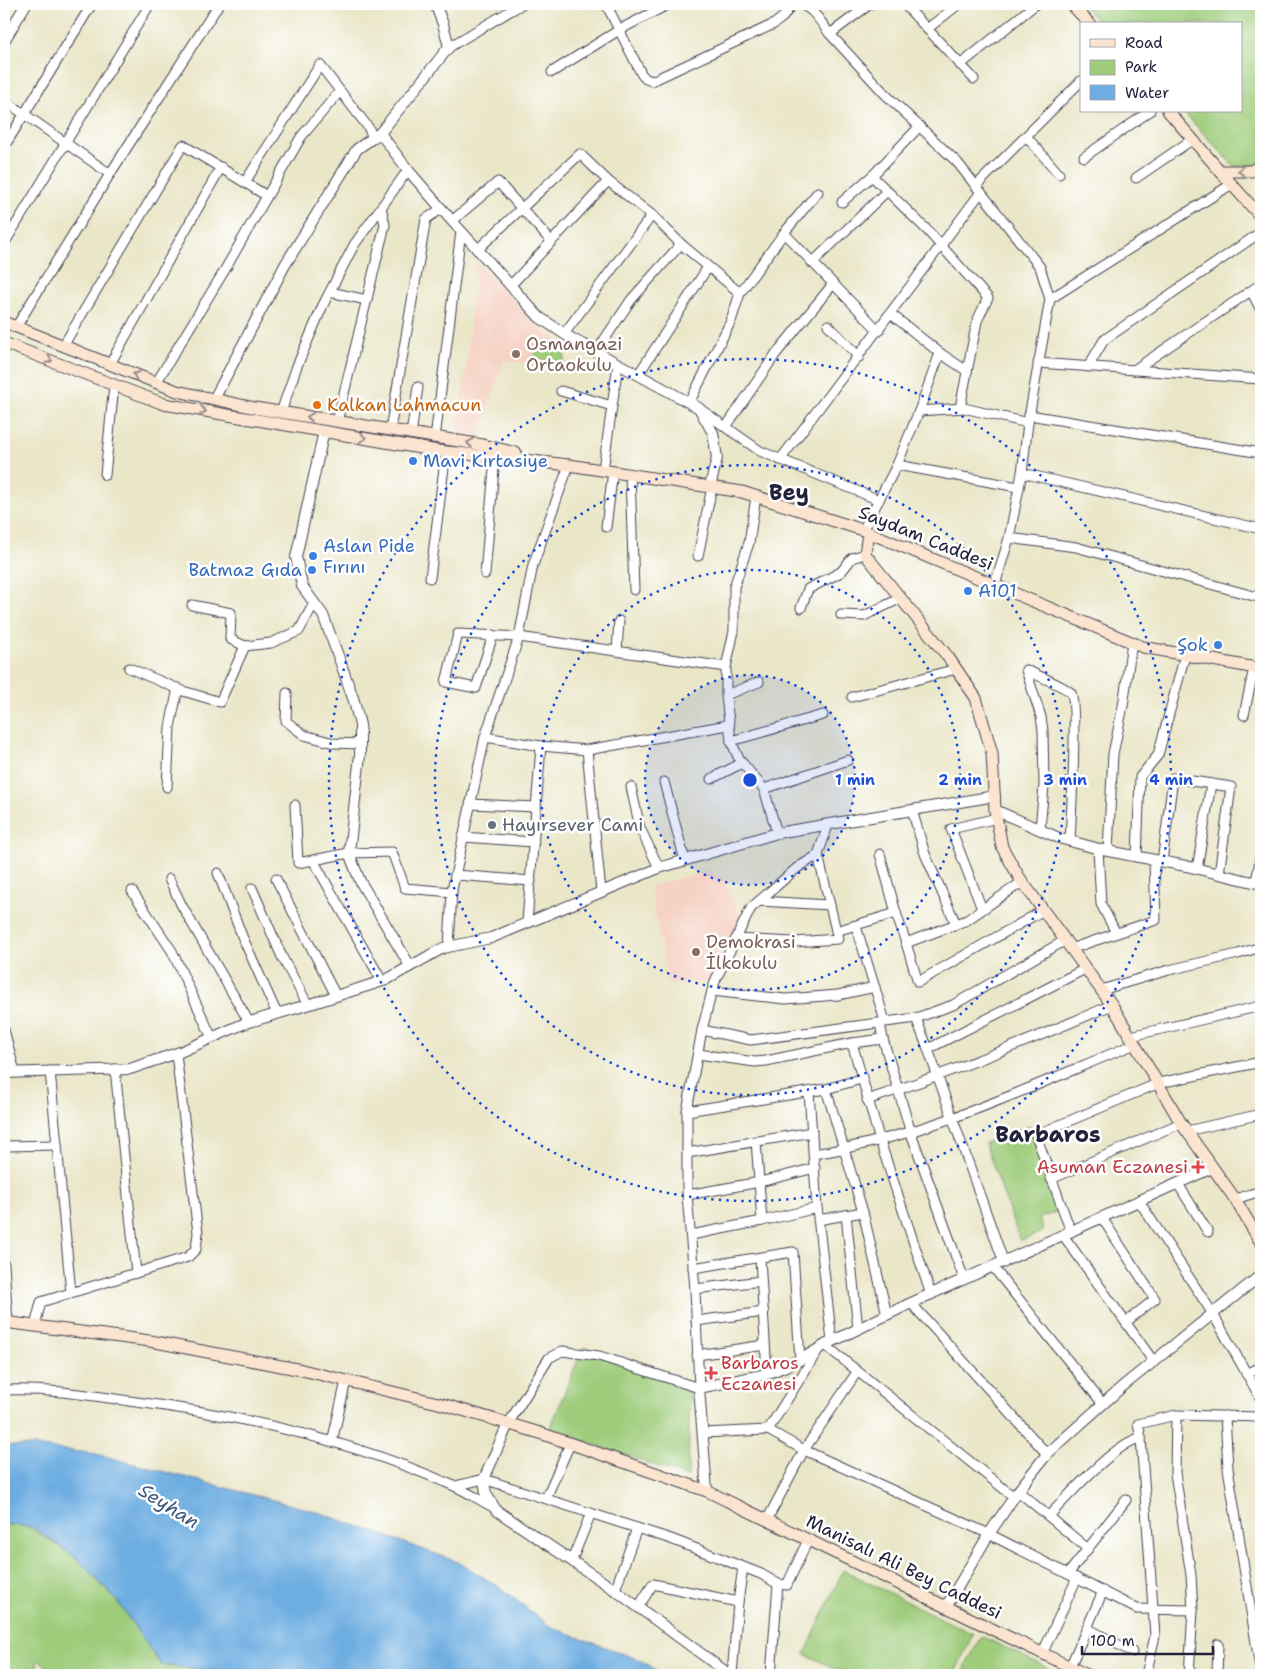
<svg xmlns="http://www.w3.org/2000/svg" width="1265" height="1679" font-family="'Shantell Sans',sans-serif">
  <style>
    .built { fill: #f6d2c4 }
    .green { fill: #9ecc7a; stroke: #60775a }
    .water { fill: #6dade1; stroke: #48688e }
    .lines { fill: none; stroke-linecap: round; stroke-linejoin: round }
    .minor-casing { stroke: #403f50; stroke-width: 11 }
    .tertiary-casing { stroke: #403f50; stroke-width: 12 }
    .secondary-casing { stroke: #403f50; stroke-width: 13 }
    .minor { stroke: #fff; stroke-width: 9 }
    .tertiary { stroke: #fff; stroke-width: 10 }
    .secondary { stroke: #fce5d0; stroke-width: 11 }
    .oneway { stroke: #9a8d8d }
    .ring { fill: none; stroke: #1d4ed8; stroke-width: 2.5; stroke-dasharray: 2.5 5 }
    .education-dot { fill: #8d6e63; stroke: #fff; stroke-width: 2 }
    .food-dot { fill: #e8710a; stroke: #fff; stroke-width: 2 }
    .shop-dot { fill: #3f7fe0; stroke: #fff; stroke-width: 2 }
    .worship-dot { fill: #6b7280; stroke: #fff; stroke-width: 2 }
    .health-dot { fill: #e0444e; stroke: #fff; stroke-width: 2 }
    .labels { text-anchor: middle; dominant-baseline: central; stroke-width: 5; stroke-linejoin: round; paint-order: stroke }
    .education-label { font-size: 18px; fill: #785e54; stroke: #fff; text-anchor: start }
    .food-label { font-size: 18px; fill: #c56008; stroke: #fff; text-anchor: start }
    .shop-label { font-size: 18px; fill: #366cbe; stroke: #fff; text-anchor: start }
    .street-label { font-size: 18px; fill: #22223b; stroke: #fff }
    .worship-label { font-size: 18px; fill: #5b616d; stroke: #fff; text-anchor: start }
    .health-label { font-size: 18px; fill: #be3a42; stroke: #fff; text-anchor: end }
    .water-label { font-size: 19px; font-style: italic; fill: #405a7d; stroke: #fff }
    .district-label { font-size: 22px; font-weight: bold; fill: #22223b; stroke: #fff }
    .centre { fill: #1d4ed8; stroke: #fff; stroke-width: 2.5 }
    .ring-label { font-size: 15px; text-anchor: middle; font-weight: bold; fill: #1d4ed8; stroke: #fff; stroke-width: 5; stroke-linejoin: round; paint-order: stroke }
  </style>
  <rect width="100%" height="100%" fill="#fff"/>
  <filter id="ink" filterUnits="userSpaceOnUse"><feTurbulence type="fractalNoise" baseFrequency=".02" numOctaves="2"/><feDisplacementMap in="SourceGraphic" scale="10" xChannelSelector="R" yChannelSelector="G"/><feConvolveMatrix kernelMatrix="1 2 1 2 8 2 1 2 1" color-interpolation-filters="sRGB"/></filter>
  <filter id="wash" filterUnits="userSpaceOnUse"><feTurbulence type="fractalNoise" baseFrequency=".0096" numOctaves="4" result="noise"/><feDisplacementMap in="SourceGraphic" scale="20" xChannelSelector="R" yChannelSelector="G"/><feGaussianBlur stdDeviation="1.12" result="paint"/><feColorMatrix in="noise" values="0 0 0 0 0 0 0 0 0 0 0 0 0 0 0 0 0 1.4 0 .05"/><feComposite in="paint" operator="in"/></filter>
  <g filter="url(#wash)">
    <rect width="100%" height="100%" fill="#eae6c8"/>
    <g class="built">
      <polygon points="476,262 539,328 566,348 562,369 504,360 479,437 457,435 466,367"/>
      <polygon points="711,870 713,877 721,876 743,922 716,981 668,984 650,886"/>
    </g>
    <g class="green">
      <polygon points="1082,4 1261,4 1261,162 1255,166 1235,167 1182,111 1241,111 1241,24 1100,24"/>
      <polygon points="537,341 566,348 562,366 533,358"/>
      <polygon points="1030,1126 1059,1211 1039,1218 1044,1231 1020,1241 985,1143"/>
      <polygon points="583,1347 677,1380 690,1388 688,1477 550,1429"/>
      <polygon points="4,1524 29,1527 76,1557 117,1601 161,1665 259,1675 50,1675 51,1670 38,1659 36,1675 4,1675"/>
      <polygon points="843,1570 973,1634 954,1675 848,1675 805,1654"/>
      <polygon points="981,1636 1063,1675 961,1675"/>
    </g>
    <polygon class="water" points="4,1446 34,1446 96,1454 315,1511 458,1562 498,1586 551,1627 640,1660 664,1675 259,1675 161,1665 117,1601 76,1557 32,1527 4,1524"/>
  </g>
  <g filter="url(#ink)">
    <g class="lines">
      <g class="minor-casing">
        <g id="minor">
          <polyline points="606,4 642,75 646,79 652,81 774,24 783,17 792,4"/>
          <path d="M 799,4 C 813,7 821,23 830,34"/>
          <polyline points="870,4 830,34 885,94 957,162 1040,267 1050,299 1028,423 1022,473 1009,538 995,585"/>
          <polyline points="904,4 974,79"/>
          <polyline points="927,29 959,4"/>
          <polyline points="449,47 522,4"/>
          <polyline points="960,65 1036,4"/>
          <polyline points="552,72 619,30 669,4"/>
          <polyline points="4,100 110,174"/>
          <polyline points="1026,136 1059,174"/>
          <polyline points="4,147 92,4"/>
          <polyline points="1084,157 1150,111"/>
          <polyline points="872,176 927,230 988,298 977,321 960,408"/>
          <polyline points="1136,178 1193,139"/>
          <polyline points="245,182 320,65 368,127 373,137"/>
          <polyline points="976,186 1081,81"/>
          <polyline points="842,202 872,176 920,126"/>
          <polyline points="452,221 498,182 551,241"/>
          <polyline points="784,233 879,331"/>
          <polyline points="4,244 150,4"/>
          <polyline points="477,250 580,154 608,181 652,215 681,244 740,293"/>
          <polyline points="812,263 887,191"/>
          <polyline points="510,286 608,181"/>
          <polyline points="1251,291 1261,310"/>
          <polyline points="330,292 367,300"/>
          <polyline points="1050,299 1232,184"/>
          <polyline points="891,314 940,353 967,371"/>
          <polyline points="828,325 859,357"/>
          <polyline points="16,327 110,174 219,4"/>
          <polyline points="564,334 652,215"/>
          <polyline points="63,346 183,145 267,196"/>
          <polyline points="596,352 631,300 681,244"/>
          <polyline points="1038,363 1261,379"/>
          <polyline points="110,364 221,167"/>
          <polyline points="1088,367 1104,340 1261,232"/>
          <polyline points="1134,370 1261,284"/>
          <polyline points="638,375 708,267"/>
          <polyline points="156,383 223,273 301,137 340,91"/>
          <polyline points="561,391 612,406"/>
          <polyline points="689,403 731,321 740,293 784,233 818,192"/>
          <polyline points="700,409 760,451 879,500"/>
          <polyline points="919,411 964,408 1028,423"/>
          <polyline points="281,412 297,366 323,305 354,245 408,170"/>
          <polyline points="1029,415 1261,453"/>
          <polyline points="337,422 385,225 381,207"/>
          <polyline points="726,427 775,355 833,284"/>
          <polyline points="390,430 426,219 441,209"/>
          <polyline points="411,434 418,387"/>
          <polyline points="435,438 461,231"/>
          <polyline points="780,460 981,192"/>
          <polyline points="897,465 1018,487"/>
          <polyline points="603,470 618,364"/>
          <polyline points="1022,473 1261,529"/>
          <polyline points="630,474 634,590"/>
          <polyline points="105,475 114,385"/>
          <polyline points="756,496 749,543 734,587 734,631 726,667 726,695 731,741 739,759 764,789 777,833"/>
          <polyline points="606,527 613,471"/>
          <polyline points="863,530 897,465 919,411 940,353"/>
          <polyline points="1009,538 1076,547 1261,598"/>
          <polyline points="698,556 712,487"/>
          <polyline points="485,574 495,457"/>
          <polyline points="430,578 446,452"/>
          <polyline points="192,605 231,613 230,639 245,646"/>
          <polyline points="801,608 808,589 841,572 852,558 865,554"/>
          <polyline points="841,615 864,616 901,598"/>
          <polyline points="493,635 476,688 446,682 458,634 519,637 726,667"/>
          <polyline points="617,651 619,621"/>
          <polyline points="129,668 183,691 220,702 245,646 271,643 299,631 314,603"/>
          <path d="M 1026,670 C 1034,674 1067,687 1071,693 C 1078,704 1071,820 1070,841"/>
          <polyline points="1026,670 1041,717 1043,731 1044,786 1040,829"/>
          <polyline points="287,693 286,721 304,735 334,743 360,744"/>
          <polyline points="726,695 759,682"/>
          <polyline points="852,697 956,669"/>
          <polyline points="1244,715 1254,668"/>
          <polyline points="485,737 541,746 587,750 728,725"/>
          <polyline points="731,741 823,715"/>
          <polyline points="587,750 601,892"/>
          <polyline points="711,779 742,763"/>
          <polyline points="664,782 685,861"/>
          <polyline points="167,787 170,727 178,688"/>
          <polyline points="631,787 640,828 659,868"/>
          <polyline points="764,789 848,760"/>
          <polyline points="470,804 536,807"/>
          <polyline points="295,805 298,863 349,853 392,852 405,888 452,892"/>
          <polyline points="912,810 925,854 956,924"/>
          <polyline points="463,837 534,842"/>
          <polyline points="1098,849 1101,904 1116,933"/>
          <polyline points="1108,851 1113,754 1123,706 1132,642"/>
          <polyline points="880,854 896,913"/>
          <polyline points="1137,857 1140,777 1158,755 1185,655"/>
          <polyline points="313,860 382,981"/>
          <polyline points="1162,862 1173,778 1231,787 1219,874"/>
          <polyline points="1197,869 1211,784"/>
          <polyline points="218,873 242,936 277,1014"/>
          <polyline points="455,875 531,881"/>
          <polyline points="169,879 182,906 249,1022"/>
          <polyline points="276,879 336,996"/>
          <polyline points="1256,882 1261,854"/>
          <polyline points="252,888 282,957 308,1005"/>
          <polyline points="132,891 172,951 212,1038"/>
          <polyline points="759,901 830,905"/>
          <polyline points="982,909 951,829 997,818"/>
          <polyline points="527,922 541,746"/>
          <polyline points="856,926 885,1021"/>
          <polyline points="836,931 896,913 906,943 967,920 1022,882"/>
          <polyline points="736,939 794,942 838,939 818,855"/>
          <polyline points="906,943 918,982 1042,911"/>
          <polyline points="449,947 452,890 485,737 519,637 533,565 569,465"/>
          <polyline points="1070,949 1156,920 1154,860"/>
          <polyline points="1101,990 1169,970 1238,954 1261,947"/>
          <polyline points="712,991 785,999 838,995 875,987"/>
          <polyline points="916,1018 928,1049 1004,1263"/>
          <polyline points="880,1023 883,1039 911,1133 964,1279"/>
          <polyline points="4,1030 15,1072"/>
          <polyline points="702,1030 751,1040 916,1018 953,1005 1064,941"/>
          <polyline points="1131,1036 1261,1006"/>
          <polyline points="852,1043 880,1141 931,1295"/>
          <polyline points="928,1049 1085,969"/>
          <polyline points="698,1054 755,1062 766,1061 852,1043 883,1039"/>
          <polyline points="115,1069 136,1273"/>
          <polyline points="50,1071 71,1293"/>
          <polyline points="826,1089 863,1212 887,1315"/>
          <polyline points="809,1092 817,1208 832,1342"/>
          <path d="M 867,1100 C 951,1073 1031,1040 1112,1005"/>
          <polyline points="687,1111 826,1089 861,1079"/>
          <polyline points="1187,1131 1261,1114"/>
          <polyline points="756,1141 762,1221"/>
          <polyline points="4,1146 57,1145"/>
          <polyline points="687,1153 812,1132"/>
          <path d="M 813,1154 C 927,1137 1030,1087 1135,1044"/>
          <polyline points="1051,1179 1181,1123"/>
          <polyline points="1178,1184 1208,1232"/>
          <polyline points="687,1195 760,1182 815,1168"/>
          <polyline points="1235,1199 1261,1191"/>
          <polyline points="1139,1201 1213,1314 1261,1399"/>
          <polyline points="846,1215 858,1329"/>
          <polyline points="1102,1218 1155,1299 1126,1322"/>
          <polyline points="818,1220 863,1212"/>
          <polyline points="1071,1232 1036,1135 1159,1083 1261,1062"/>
          <polyline points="691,1235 762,1221 817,1208"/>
          <polyline points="1063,1235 1154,1362"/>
          <polyline points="760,1258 767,1374"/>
          <polyline points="4,1264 8,1323"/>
          <polyline points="993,1267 1103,1404"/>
          <polyline points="693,1268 793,1252 800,1360"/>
          <polyline points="695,1289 761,1281"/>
          <polyline points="911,1303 1047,1454"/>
          <polyline points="696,1321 764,1312"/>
          <polyline points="35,1326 41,1302 188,1257 196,1249 198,1233 176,1054"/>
          <polyline points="825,1345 1014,1497"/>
          <polyline points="697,1355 765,1345"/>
          <polyline points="1246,1374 1261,1367"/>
          <path d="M 4,1390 C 45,1388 87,1395 129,1401 C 240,1415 352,1440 454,1486 C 468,1492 481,1501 495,1508"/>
          <polyline points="1176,1415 1175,1473 1191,1575 1193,1610 1189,1675"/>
          <polyline points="1225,1416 1228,1468 1261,1674"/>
          <polyline points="508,1424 549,1358 562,1351 599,1356 699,1388 695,1289 687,1195 687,1111 702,1030 712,991 716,979 751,908 797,868 818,855 828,825"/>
          <polyline points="768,1430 818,1350"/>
          <polyline points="703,1433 768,1430 804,1450 989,1534 1137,1609 1193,1610"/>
          <polyline points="332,1442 346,1381"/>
          <polyline points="455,1486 484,1479 671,1539 761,1574 778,1584 787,1585 808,1540"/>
          <polyline points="1018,1491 1088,1549"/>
          <polyline points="546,1498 570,1444"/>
          <path d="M 1049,1516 C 1067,1497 1117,1441 1141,1438"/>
          <polyline points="767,1520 804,1450 857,1372"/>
          <polyline points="572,1560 591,1513"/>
          <polyline points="1068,1574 1126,1500"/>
          <polyline points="615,1590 637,1528"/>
          <polyline points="639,1606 653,1584 738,1602"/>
          <polyline points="1087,1628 1132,1652"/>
          <polyline points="1042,1654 1077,1578"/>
          <polyline points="1070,1667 1103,1591"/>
          <polyline points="732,1675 738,1602 743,1567"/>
          <polyline points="771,1675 778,1584"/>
          <polyline points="1146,1675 1155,1636 1141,1438 1138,1424 1176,1415 1261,1417"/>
          <polyline points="1217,1675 1218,1644"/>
        </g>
      </g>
      <g class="tertiary-casing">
        <g id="tertiary">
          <polyline points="435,4 443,24 449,47 380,133 408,170 452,221 539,317 569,337 699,408 713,433 717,458 710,487"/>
          <polyline points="4,41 26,4"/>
          <polyline points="214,399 285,265 357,149 380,133"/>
          <polyline points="324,431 296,557 302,586 323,615 340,661 354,701 360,725 360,755 349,853 360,881 410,966"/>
          <polyline points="995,810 1059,838 1103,850 1186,866 1261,884"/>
          <polyline points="4,1073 130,1069 180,1052 243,1024 317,1002 386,980 443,948 491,938 659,868 777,833 995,796"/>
          <polyline points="508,1424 484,1479 486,1494 496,1510 615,1590 730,1675"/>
          <polyline points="707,1491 699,1388 767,1374 800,1360 825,1345 911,1303 1212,1168"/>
          <polyline points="946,1607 989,1534 1018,1491 1047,1454 1123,1386 1261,1275"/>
        </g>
      </g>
      <g class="secondary-casing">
        <g id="secondary">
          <polyline points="1071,4 1090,24"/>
          <polyline points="1168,111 1227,179 1261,217"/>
          <polyline points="1221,171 1251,171 1261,166"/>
          <polyline points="4,322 177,391 255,408 483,445 516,453"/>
          <polyline points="4,343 164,404 438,451 569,465 742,492 863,530 1143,647 1261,669"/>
          <polyline points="868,533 865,554 948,657 976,698 992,753 995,810 1002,847 1019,877 1112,1005 1181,1123 1235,1199 1261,1243"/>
          <polyline points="4,1322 150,1341 302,1370 442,1404 540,1433 707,1491 1087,1675"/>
        </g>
      </g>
      <use href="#minor" class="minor"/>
      <use href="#tertiary" class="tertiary"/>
      <use href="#secondary" class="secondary"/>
    </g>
    <defs><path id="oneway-chevron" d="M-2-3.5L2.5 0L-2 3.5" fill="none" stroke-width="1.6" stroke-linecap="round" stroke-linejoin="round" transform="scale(1.25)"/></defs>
    <g class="oneway">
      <use href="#oneway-chevron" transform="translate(1241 171) rotate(180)"/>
      <use href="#oneway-chevron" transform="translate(49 360) rotate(21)"/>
      <use href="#oneway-chevron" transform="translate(136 375) rotate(-158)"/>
      <use href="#oneway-chevron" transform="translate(203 411) rotate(10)"/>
      <use href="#oneway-chevron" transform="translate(310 417) rotate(-171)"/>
      <use href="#oneway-chevron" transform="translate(363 438) rotate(10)"/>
      <use href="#oneway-chevron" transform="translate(470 443) rotate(-171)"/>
    </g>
  </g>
  <circle cx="750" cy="780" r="105" fill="#1d4ed8" fill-opacity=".12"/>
  <g class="ring">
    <circle cx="750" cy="780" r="105"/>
    <circle cx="750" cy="780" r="210"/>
    <circle cx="750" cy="780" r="315"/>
    <circle cx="750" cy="780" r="421"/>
  </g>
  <g class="education-dot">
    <circle cx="516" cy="354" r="5"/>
    <circle cx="696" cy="952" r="5"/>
  </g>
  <circle class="food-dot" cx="317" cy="405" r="5"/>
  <g class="shop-dot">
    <circle cx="413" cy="461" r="5"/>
    <circle cx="313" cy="556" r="5"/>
    <circle cx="312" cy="570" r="5"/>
    <circle cx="968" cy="591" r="5"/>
    <circle cx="1218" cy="645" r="5"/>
  </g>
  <circle class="worship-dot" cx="492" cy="825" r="5"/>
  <g class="health-dot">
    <path d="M1195.5 1159.5h5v5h5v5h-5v5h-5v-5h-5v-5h5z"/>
    <path d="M708.5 1365.5h5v5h5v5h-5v5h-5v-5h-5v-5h5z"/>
  </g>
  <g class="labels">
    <g class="education-label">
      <text x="526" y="344">Osmangazi<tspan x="526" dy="21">Ortaokulu</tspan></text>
      <text x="706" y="942">Demokrasi<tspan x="706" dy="21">İlkokulu</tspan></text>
    </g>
    <g class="food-label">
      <text x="327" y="405">Kalkan Lahmacun</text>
    </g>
    <g class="shop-label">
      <text x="423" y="461">Mavi Kırtasiye</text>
      <text x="323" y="546">Aslan Pide<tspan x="323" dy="21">Fırını</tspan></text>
      <text x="302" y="570" text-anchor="end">Batmaz Gıda</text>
      <text x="978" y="591">A101</text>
      <text x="1208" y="645" text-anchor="end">Şok</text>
    </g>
    <g class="street-label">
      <text transform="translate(926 538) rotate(22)">Saydam Caddesi</text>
      <text transform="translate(904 1567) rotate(26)">Manisalı Ali Bey Caddesi</text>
    </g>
    <g class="worship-label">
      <text x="502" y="825">Hayırsever Cami</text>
    </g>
    <g class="health-label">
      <text x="1188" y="1167">Asuman Eczanesi</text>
      <text x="721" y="1363" text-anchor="start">Barbaros<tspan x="721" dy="21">Eczanesi</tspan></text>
    </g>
    <g class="water-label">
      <text transform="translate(169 1506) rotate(32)">Seyhan</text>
    </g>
    <g class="district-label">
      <text x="789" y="492">Bey</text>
      <text x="1048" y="1134">Barbaros</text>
    </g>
  </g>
  <circle cx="750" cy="780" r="8" class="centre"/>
  <g class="ring-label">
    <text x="855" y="785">1 min</text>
    <text x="960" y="785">2 min</text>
    <text x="1065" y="785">3 min</text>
    <text x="1171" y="785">4 min</text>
  </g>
  <rect width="1265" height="1679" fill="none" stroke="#fff" stroke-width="20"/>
  <rect x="1080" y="22" width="162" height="90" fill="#ffffff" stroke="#a7a7b1"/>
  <rect x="1090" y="39" width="25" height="8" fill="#fce5d0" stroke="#a7a7b1"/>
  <text x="1125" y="48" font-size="15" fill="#22223b">Road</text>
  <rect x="1090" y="60" width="25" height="15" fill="#9ecc7a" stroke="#a7a7b1"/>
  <text x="1125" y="72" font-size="15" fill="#22223b">Park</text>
  <rect x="1090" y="85" width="25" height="15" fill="#6dade1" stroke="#a7a7b1"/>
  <text x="1125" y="98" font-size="15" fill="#22223b">Water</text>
  <path d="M1082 1646v8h131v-8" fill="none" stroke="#22223b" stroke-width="2.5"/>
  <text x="1090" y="1646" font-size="15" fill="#22223b" stroke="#ffffff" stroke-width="4" paint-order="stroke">100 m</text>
</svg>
